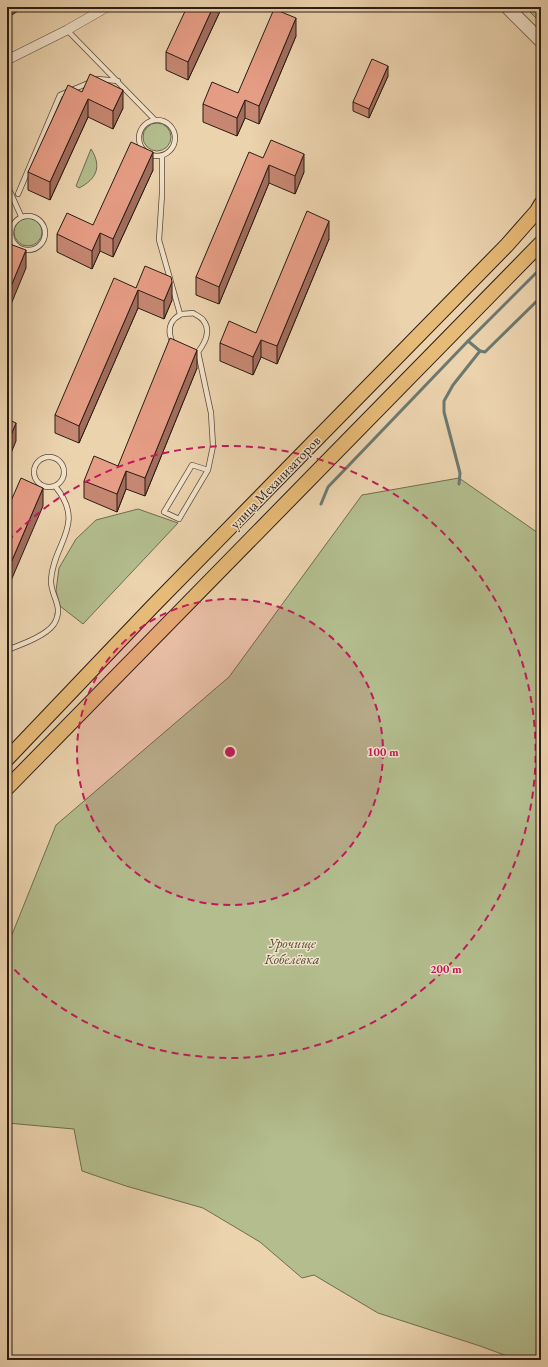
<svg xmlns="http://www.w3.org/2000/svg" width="548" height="1367" font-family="'EB Garamond',serif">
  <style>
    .green { fill: #b3bd8e; stroke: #6f6c51 }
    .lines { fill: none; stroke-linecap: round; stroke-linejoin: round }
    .stream { stroke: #6c7970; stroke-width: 3 }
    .lane-casing { stroke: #5b4a3a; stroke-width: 6 }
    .street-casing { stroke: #5b4a3a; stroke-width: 10 }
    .secondary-casing { stroke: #2b1c14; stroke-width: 14 }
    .primary-casing { stroke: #2b1c14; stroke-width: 16 }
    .lane { stroke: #f2e2ca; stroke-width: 4.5 }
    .street { stroke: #f2e2ca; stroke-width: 9 }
    .secondary { stroke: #f2e2ca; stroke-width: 13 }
    .primary { stroke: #e6ba77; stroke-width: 14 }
    .wall { fill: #c68772; stroke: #2b1c14 }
    .shaded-wall { fill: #a16e5d; stroke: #2b1c14 }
    .building { fill: #e69d85; stroke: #2b1c14 }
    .ring { fill: none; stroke: #c2185b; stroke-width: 2; stroke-dasharray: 7 5 }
    .labels { text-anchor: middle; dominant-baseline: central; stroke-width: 3; stroke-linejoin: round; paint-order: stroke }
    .street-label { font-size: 14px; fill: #2b1c14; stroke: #f2e2ca }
    .park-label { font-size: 14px; font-style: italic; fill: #544c39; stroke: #f2e2ca }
    .centre { fill: #c2185b; stroke: #f2e2ca; stroke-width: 2 }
    .ring-label { font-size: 12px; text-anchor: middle; font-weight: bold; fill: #c2185b; stroke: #f2e2ca; stroke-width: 3; stroke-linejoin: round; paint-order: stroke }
  </style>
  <rect width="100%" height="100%" fill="#ebd3ae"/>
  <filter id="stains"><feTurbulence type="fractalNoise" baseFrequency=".005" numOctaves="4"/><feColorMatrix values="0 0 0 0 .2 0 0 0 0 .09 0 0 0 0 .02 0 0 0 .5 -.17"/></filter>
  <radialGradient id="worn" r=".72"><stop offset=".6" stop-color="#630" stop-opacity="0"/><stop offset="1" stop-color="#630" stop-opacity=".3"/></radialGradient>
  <g class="green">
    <polygon points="525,7 530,7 541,11 541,23"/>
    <circle cx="157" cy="137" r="14"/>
    <path d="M 91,149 C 102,166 97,179 79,188 L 76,186 Z"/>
    <circle cx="28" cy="232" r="14"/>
    <polygon points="459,478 541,535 541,1360 518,1360 480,1346 378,1313 314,1275 302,1278 260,1242 203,1208 126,1186 82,1171 74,1129 7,1123 7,940 11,937 56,825 229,677 362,495"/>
    <polygon points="138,509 178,523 83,624 60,606 56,591 59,568 76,539 96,520"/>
  </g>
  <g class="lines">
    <g class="stream">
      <polyline points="468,341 541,268"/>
      <polyline points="459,484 460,473 444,412 444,401 453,385 480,351"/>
      <polyline points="321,504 328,487 468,341 480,351 485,352 541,297"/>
    </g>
    <g class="lane-casing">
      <g id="lane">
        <polyline points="67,30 154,119"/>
        <circle cx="157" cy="138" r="18"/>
        <polyline points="162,156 162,194 159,240 180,314"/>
        <polyline points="7,185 21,216"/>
        <polyline points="18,194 60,95 98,79 118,81"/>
        <circle cx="28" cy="233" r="17"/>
        <path d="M 193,313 C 196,315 201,317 203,320 C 212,331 205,343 198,352 C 193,352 187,352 182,350 C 168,344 164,323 180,315 C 183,313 189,314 193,313 Z"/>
        <polyline points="198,352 211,413 213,446 208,470 192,465 164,512 179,519 208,470"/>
        <circle cx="49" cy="472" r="15"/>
        <path d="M 7,650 C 20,645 46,636 54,624 C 65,606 50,596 51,580 C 53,543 87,525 55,486"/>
      </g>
    </g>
    <g class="street-casing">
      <polyline id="street" points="7,60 67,30 107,7"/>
    </g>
    <g class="secondary-casing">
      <polyline id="secondary" points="507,7 541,41"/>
    </g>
    <g class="primary-casing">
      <g id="primary">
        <polyline points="7,759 152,607 507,245 537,211 541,204"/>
        <polyline points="7,788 541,243"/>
      </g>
    </g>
    <use href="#lane" class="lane"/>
    <use href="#street" class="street"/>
    <use href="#secondary" class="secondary"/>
    <use href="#primary" class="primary"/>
  </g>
  <g class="wall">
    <polygon points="222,7 188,80 166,70 166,52"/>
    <polygon points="296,36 259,124 245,118 237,136 203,122 203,104 238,93"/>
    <polygon points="388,76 369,118 353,111 353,102"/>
    <polygon points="82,92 123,108 113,129 88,117 50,200 28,190 28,172"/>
    <polygon points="263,158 304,172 295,194 269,183 219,304 196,295 196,277"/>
    <polygon points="153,170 113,257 100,251 92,269 57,252 57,234 93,225"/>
    <polygon points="329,239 277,364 261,357 253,375 220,361 220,343 256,333"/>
    <polygon points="136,288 172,300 164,319 138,308 79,443 55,433 55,415"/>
    <polygon points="197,368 145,496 126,489 117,512 84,498 84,481 118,466"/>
  </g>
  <g class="shaded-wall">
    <polygon points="15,7 18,7 18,11 7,18 7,11"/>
    <polygon points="213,7 222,7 188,80 188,62"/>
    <polygon points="296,18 296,36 259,124 259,106"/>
    <polygon points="388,66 388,76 369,118 369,109"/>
    <polygon points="123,90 123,108 113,129 113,111"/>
    <polygon points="88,99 88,117 50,200 50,182"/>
    <polygon points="245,100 245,118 237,136 237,118"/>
    <polygon points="153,152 153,170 113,257 113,239"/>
    <polygon points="304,154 304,172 295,194 295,176"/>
    <polygon points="269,165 269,183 219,304 219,287"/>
    <polygon points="329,221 329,239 277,364 277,346"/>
    <polygon points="100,233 100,251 92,269 92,251"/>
    <polygon points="26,250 26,268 7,314 7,296"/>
    <polygon points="172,282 172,300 164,319 164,301"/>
    <polygon points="138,290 138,308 79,443 79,426"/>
    <polygon points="261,340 261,357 253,375 253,357"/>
    <polygon points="197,350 197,368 145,496 145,478"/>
    <polygon points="16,423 16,441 7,463 7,445"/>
    <polygon points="126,471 126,489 117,512 117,494"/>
    <polygon points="43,488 43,506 7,590 7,572"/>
  </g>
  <g class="building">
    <polygon points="7,7 15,7 7,11"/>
    <polygon points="187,7 213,7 188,62 166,52"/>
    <polygon points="274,9 296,18 259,106 245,100 237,118 203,104 212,82 238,93"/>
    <polygon points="372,59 388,66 369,109 353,102"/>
    <polygon points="90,74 123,90 113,111 88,99 50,182 28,172 68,85 82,92"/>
    <polygon points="271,140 304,154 295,176 269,165 219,287 196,277 249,152 263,158"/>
    <polygon points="131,142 153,152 113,239 100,233 92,251 57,234 67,213 93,225"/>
    <polygon points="307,211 329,221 277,346 261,340 253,357 220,343 229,321 256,333"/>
    <polygon points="7,243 26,250 7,296"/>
    <polygon points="145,266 171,277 172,282 164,301 138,290 79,426 55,415 114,278 136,288"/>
    <polygon points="170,338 197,350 145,478 126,471 117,494 84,481 94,456 118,466"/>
    <polygon points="7,419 16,423 7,445"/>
    <polygon points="21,478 43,488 7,572 7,510"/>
  </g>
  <circle cx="230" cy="752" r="153" fill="#c2185b" fill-opacity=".12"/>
  <g class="ring">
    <circle cx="230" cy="752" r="153"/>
    <path d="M8 541A306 306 0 1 1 8 963"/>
  </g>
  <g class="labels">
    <g class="street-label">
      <text transform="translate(275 482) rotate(-46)">улица Механизаторов</text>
    </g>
    <g class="park-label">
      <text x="292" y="943">Урочище<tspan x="292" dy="16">Кобелёвка</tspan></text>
    </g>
  </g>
  <circle cx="230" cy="752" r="6" class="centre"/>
  <g class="ring-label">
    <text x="383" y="756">100 m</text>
    <text x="446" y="973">200 m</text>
  </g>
  <rect width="548" height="1367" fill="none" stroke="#ebd3ae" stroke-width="24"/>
  <rect x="8" y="8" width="532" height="1351" fill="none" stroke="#2b1c14" stroke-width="2"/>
  <rect x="12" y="12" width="524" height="1343" fill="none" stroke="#2b1c14"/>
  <rect width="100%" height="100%" filter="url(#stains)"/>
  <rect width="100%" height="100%" fill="url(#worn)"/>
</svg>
